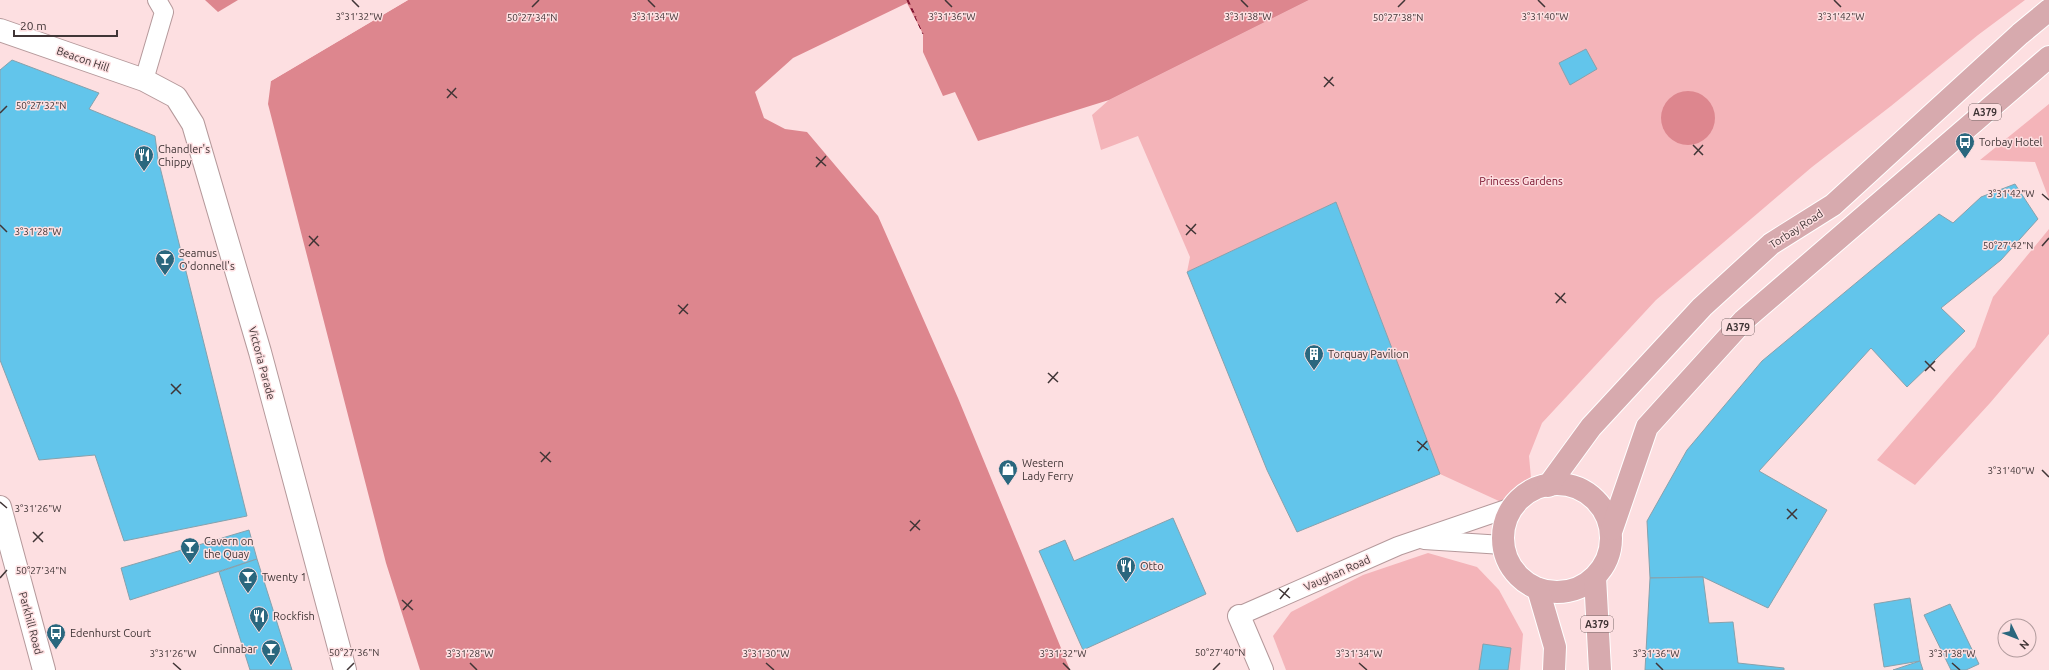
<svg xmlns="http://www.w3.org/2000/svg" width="2049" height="670" font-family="Ubuntu,sans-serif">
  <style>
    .green { fill: #f4b4b9 }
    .water { fill: #dd868e }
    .pier { fill: #fddfe1 }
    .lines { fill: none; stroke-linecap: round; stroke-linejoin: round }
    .ferry { stroke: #730826; stroke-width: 1; stroke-dasharray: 5 4; stroke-linecap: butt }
    .building { fill: #62c5eb; stroke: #87a1ac }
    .service-casing { stroke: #b5999b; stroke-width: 20 }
    .pedestrian-casing { stroke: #b5999b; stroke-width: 24 }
    .minor-casing { stroke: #b5999b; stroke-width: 24 }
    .primary-casing { stroke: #fff; stroke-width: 24 }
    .service { stroke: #fff; stroke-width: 18 }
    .pedestrian { stroke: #fff; stroke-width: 22 }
    .minor { stroke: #fff; stroke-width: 22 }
    .primary { stroke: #d7aaae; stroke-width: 22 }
    .ticks { fill: none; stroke: #403536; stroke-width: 1.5 }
    .labels { text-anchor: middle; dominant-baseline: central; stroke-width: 3; stroke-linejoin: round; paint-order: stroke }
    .shield { fill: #fddfe1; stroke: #796869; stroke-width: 1 }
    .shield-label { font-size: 10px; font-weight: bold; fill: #403536 }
    .street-label { font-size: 11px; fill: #403536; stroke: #fddfe1 }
    .poi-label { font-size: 11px; fill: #403536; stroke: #fddfe1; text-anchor: start }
    .park-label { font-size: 11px; fill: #770e29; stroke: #fddfe1 }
    .ticks-label { font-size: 10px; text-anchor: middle; fill: #403536; stroke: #fddfe1; stroke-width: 3; stroke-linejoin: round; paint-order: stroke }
  </style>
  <rect width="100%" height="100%" fill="#fddfe1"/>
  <g class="green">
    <polygon points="1309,0 2025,0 1978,35 1891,106 1812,167 1656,300 1542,423 1529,456 1532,489 1519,498 1512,507 1440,474 1336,202 1187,272 1190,257 1138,136 1101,150 1092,115 1109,100"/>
    <polygon points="2049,104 2049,199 2035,162 1980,160"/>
    <polygon points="2049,229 2049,334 1990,403 1915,485 1877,460 1975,347 1993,297"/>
    <polygon points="1428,553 1477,567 1499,590 1523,634 1520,670 1286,670 1273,636 1291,612 1363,575"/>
  </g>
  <g class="water">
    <polygon points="205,0 238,0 218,12"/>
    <polygon points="408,0 1309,0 1109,100 978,141 955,92 943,96 923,52 923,34 907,3 793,58 755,92 764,118 785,129 807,132 878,216 958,398 1070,670 420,670 386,563 268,104 271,81"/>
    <circle cx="1688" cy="118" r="27"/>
  </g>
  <polygon class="pier" points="405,0 408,0 271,81 270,79"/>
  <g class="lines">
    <g class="ferry">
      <polyline points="907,0 923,34"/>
      <polyline points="908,0 916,17"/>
    </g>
  </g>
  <g class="building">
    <polygon points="1586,49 1597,69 1570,85 1559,63"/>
    <polygon points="12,60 99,93 89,109 155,136 158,159 247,516 124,541 95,455 39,460 0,360 0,70"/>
    <polygon points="2015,184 2038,219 2001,260 1941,308 1965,331 1907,387 1871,348 1759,471 1827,510 1768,608 1703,577 1650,578 1647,521 1687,450 1762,361 1939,214 1953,223 1981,197"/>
    <polygon points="1336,202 1440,474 1297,532 1267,470 1187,272"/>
    <polygon points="1173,518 1206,594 1083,650 1039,551 1065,540 1074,561"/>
    <polygon points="249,530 257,559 130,600 121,568"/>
    <polygon points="257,559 292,670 250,670 219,572"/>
    <polygon points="1703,577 1709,623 1733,622 1738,663 1784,668 1784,670 1645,670 1650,578"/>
    <polygon points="1910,598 1920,661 1884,667 1874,604"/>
    <polygon points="1950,604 1979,664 1966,670 1951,670 1924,615"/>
    <polygon points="1483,644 1511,648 1508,670 1479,670"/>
    <polygon points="1920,661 1923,670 1893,670"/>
  </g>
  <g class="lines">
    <g class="service-casing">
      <g id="service">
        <polyline points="144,80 164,12 157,0"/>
        <polyline points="1424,540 1503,545"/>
        <polyline points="1239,616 1398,546 1512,507"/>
      </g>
    </g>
    <g class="pedestrian-casing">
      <polyline id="pedestrian" points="1239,616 1262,670"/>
    </g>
    <g class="minor-casing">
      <g id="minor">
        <polyline points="0,30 144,80 176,97 193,124 260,352 345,670"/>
        <polyline points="0,507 44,670"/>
      </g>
    </g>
    <g class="primary-casing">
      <g id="primary">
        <circle cx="1557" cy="538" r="54"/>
        <polyline points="1548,486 1591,427 1702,307 1771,244 1833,205 2020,34 2049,10"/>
        <polyline points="1612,529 1647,427 1744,320 2049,57"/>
        <polyline points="1595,577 1600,670"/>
        <polyline points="1538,589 1555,647 1554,670"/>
      </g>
    </g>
    <use href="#service" class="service"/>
    <use href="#pedestrian" class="pedestrian"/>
    <use href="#minor" class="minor"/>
    <use href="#primary" class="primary"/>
  </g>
  <path class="ticks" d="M 352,0 L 359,7M 648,0 L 655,7M 945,0 L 952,7M 1241,0 L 1248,7M 1538,0 L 1545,7M 1834,0 L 1841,7M 532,7 L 539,0M 1398,7 L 1405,0M 1324,77 L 1334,86M 1324,87 L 1333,77M 447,89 L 457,98M 447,98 L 456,88M 0,113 L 7,106M 1693,145 L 1703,155M 1694,155 L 1703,145M 816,157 L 826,166M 816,167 L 826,156M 2042,194 L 2049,200M 0,225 L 7,232M 1186,225 L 1196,234M 1186,235 L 1196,224M 309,236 L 319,246M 309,246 L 318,236M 2042,246 L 2049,238M 1555,293 L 1566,303M 1556,303 L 1565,293M 678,305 L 688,314M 679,314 L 688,304M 1925,361 L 1935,371M 1925,371 L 1935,361M 1048,373 L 1058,382M 1048,383 L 1058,372M 171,384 L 181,394M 171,394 L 181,384M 1417,441 L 1428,450M 1418,451 L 1427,441M 540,452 L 551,462M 541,462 L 550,452M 2042,470 L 2049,477M 0,502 L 7,508M 1787,509 L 1797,519M 1787,519 L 1797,509M 910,521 L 920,530M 910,531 L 920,520M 33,532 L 43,542M 33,542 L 43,532M 0,578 L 7,570M 1279,589 L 1290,598M 1280,599 L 1289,588M 402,600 L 413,610M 403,610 L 412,600M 173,663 L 181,670M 470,663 L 477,670M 766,663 L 774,670M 1063,663 L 1070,670M 1359,663 L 1367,670M 1656,663 L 1663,670M 1952,663 L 1960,670M 347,670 L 354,663M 1213,670 L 1220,663"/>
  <defs>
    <g id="bus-pin" transform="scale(1)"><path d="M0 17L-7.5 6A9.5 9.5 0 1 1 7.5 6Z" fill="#2a677e" stroke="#fddfe1"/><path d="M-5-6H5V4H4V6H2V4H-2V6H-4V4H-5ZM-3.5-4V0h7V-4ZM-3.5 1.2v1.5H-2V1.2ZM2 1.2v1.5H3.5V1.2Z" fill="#fff"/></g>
    <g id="restaurant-pin" transform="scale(1)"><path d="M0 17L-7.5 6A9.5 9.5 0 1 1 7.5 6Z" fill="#2a677e" stroke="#fddfe1"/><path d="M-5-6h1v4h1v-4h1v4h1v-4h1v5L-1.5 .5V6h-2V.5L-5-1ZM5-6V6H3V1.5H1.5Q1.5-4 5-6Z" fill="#fff"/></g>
    <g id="bar-pin" transform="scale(1)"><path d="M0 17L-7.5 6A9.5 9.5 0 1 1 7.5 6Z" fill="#2a677e" stroke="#fddfe1"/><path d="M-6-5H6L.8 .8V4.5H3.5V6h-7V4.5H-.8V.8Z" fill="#fff"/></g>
    <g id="building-pin" transform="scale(1)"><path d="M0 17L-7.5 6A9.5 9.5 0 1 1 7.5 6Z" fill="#2a677e" stroke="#fddfe1"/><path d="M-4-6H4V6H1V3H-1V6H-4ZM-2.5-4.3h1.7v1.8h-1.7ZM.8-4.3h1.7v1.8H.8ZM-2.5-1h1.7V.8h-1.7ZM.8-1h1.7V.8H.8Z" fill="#fff"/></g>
    <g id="shop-pin" transform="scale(1)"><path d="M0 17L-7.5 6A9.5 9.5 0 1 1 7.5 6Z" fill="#2a677e" stroke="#fddfe1"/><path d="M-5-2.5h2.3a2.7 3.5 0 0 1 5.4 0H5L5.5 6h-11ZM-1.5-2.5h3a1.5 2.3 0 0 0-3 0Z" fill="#fff"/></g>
  </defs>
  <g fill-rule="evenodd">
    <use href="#bus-pin" x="1965" y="142"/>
    <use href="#restaurant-pin" x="144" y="155"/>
    <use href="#bar-pin" x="165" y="259"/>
    <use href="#building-pin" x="1314" y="354"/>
    <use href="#shop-pin" x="1008" y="469"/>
    <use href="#bar-pin" x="190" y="547"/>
    <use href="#restaurant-pin" x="1126" y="566"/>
    <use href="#bar-pin" x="248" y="577"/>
    <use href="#restaurant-pin" x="259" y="616"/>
    <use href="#bus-pin" x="56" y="633"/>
    <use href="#bar-pin" x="271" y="649"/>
  </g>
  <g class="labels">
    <g class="shield">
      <rect x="1969" y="104" width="32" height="16" rx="3"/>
      <rect x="1722" y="319" width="32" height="16" rx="3"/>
      <rect x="1581" y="616" width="32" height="16" rx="3"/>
    </g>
    <g class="shield-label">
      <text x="1985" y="112">A379</text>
      <text x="1738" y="327">A379</text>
      <text x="1597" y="624">A379</text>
    </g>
    <g class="street-label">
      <text transform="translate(83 59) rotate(19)">Beacon Hill</text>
      <text transform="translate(1796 229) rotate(-33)">Torbay Road</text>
      <text transform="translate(262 363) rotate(75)">Victoria Parade</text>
      <text transform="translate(1337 573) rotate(-24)">Vaughan Road</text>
      <text transform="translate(31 623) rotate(75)">Parkhill Road</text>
    </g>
    <g class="poi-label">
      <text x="1979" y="142">Torbay Hotel</text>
      <text x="158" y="149">Chandler's<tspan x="158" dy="13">Chippy</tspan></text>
      <text x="179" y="253">Seamus<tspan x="179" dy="13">O'donnell's</tspan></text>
      <text x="1328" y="354">Torquay Pavilion</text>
      <text x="1022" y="463">Western<tspan x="1022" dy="13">Lady Ferry</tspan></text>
      <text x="204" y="541">Cavern on<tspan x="204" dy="13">the Quay</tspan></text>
      <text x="1140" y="566">Otto</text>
      <text x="262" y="577">Twenty 1</text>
      <text x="273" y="616">Rockfish</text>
      <text x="70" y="633">Edenhurst Court</text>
      <text x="257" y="649" text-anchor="end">Cinnabar</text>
    </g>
    <g class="park-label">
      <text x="1521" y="181">Princess Gardens</text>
    </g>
  </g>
  <g class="ticks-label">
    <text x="359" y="20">3°31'32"W</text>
    <text x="655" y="20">3°31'34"W</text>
    <text x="952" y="20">3°31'36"W</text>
    <text x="1248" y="20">3°31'38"W</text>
    <text x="1545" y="20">3°31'40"W</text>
    <text x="1841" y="20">3°31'42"W</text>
    <text x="532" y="21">50°27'34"N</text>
    <text x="1398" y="21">50°27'38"N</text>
    <text x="41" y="109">50°27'32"N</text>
    <text x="2011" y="197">3°31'42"W</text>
    <text x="38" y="235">3°31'28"W</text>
    <text x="2008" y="249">50°27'42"N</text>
    <text x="2011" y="474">3°31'40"W</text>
    <text x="38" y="512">3°31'26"W</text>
    <text x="41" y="574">50°27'34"N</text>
    <text x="354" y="656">50°27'36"N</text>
    <text x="1220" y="656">50°27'40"N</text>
    <text x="173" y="657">3°31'26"W</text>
    <text x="470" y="657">3°31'28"W</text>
    <text x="766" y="657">3°31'30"W</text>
    <text x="1063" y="657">3°31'32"W</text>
    <text x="1359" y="657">3°31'34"W</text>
    <text x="1656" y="657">3°31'36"W</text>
    <text x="1952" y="657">3°31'38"W</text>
  </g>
  <g transform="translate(2017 638) rotate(133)"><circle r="19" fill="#fddfe1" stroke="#b19b9d"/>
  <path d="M0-3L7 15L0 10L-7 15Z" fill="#2a677e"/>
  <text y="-6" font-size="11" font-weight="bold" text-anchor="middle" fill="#403536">N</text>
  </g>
  <path d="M14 30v6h103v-6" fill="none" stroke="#403536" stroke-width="2"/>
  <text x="20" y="30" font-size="12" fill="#403536" stroke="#fddfe1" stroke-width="3" paint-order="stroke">20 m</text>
</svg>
